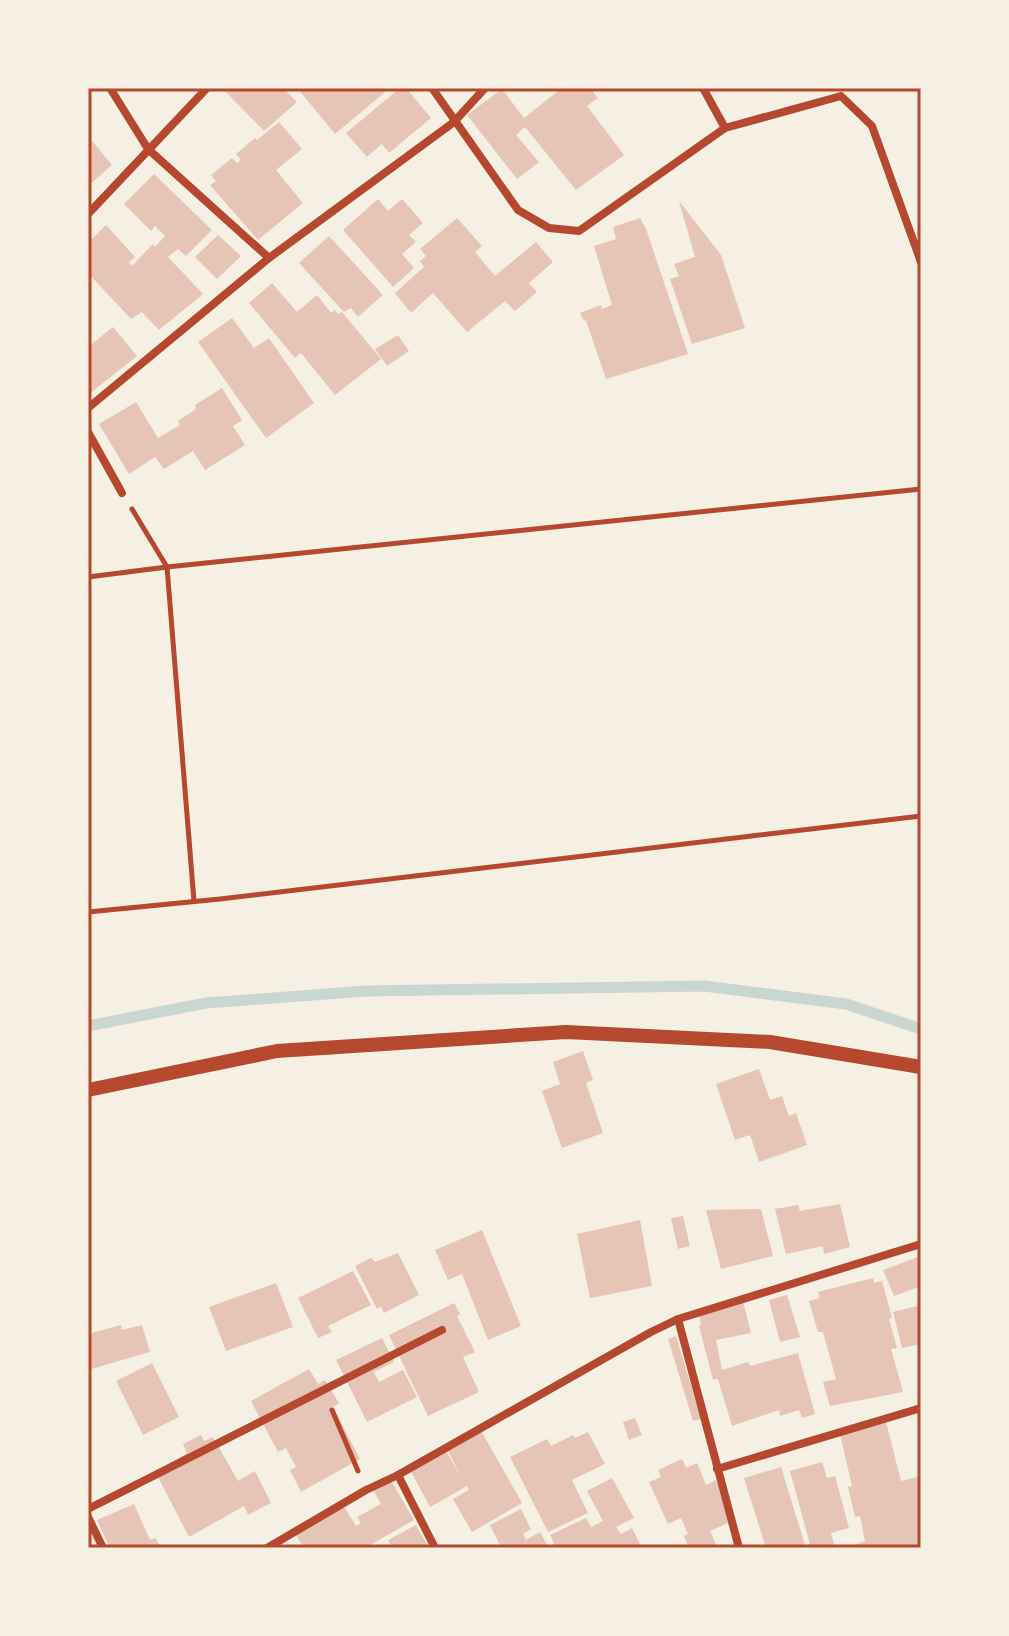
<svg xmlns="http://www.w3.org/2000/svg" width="1009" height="1636" font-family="'Alegreya Sans',sans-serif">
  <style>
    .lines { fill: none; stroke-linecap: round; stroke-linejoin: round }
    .stream { stroke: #c9d6d2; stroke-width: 11 }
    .building { fill: #e6c5b7 }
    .path { stroke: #b5482f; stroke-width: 5 }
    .minor { stroke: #b5482f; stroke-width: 8 }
    .tertiary { stroke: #b5482f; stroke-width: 14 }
    .neatline { fill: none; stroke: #b5482f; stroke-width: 3 }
  </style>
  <rect width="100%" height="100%" fill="#f6efe4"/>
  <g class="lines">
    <polyline class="stream" points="88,1026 206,1003 366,991 704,986 846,1004 921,1029"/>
  </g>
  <g class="building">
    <polygon points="226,88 283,88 297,102 264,131 224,90"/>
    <polygon points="300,88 390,88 335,134 298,89"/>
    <polygon points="400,88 406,88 431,118 389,153 382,144 367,157 346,133"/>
    <polygon points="562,88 590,88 598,98 587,106 624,155 576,190 525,127 516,135 539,162 517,179 467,115 502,89 524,118"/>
    <polygon points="279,122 302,149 276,170 303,203 258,240 210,185 216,181 211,175 232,158 237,163 241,160 236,154 255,138 257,140"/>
    <polygon points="88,136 112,165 88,186"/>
    <polygon points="154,174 212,230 186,256 178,249 168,257 203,294 159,330 142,312 131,319 88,273 88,243 106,225 135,257 129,262 132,266 153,244 155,247 165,236 155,226 151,231 124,204"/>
    <polygon points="378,199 388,211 402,199 423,223 409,235 416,242 402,254 414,268 393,287 343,230"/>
    <polygon points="679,201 721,255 745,328 692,344 670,279 679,276 674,264 695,257"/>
    <polygon points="457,218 482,246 475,252 495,276 536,242 553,262 529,283 537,292 515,311 505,301 467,332 433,293 411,313 395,293 424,267 420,261 426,256 420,249"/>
    <polygon points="640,218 646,229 688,354 606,379 586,320 584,321 580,313 601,305 602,309 612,305 594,246 616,239 613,227"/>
    <polygon points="218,235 241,256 217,279 195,257"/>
    <polygon points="329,236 383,295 358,317 351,308 344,312 299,263"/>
    <polygon points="272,283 297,312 317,295 331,313 335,310 338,314 342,312 381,359 335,395 301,353 295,358 249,303"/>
    <polygon points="232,318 254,348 269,338 314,403 266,438 198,342"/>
    <polygon points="113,327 137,356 88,395 88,347"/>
    <polygon points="398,335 409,351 387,366 375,349"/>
    <polygon points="222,388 242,420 233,426 245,445 205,470 193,451 164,469 155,457 129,474 99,424 136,402 158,438 180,425 178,421 196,409 195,405"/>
    <polygon points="583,1051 593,1080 586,1083 603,1133 562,1148 542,1091 560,1084 553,1062"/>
    <polygon points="759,1069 770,1100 782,1096 789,1116 796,1113 807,1145 759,1162 750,1135 735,1140 716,1084"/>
    <polygon points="840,1204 850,1247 824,1254 823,1246 786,1254 775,1209 798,1205 800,1211"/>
    <polygon points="761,1209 773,1256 721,1269 706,1210"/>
    <polygon points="683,1216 690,1246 678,1249 671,1218"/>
    <polygon points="640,1220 652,1286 590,1298 577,1234"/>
    <polygon points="482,1230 521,1326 488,1340 462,1274 448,1280 435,1250"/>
    <polygon points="398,1253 419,1295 384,1313 381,1307 377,1309 355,1266 371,1258 375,1262"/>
    <polygon points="918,1257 921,1265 921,1286 894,1296 883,1270"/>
    <polygon points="353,1271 371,1305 328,1326 332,1332 318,1338 298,1298"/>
    <polygon points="873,1278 874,1283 882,1281 892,1318 889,1319 897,1348 891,1349 903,1392 830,1406 823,1382 836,1379 823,1332 818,1332 809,1301 820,1298 818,1292"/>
    <polygon points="276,1283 293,1327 226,1351 209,1307"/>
    <polygon points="787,1295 800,1337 780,1342 769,1300"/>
    <polygon points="743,1301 751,1333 716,1340 722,1370 748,1362 750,1366 798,1353 815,1414 802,1418 799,1410 780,1416 779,1410 732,1426 718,1379 713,1380 699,1326 701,1325 698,1310"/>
    <polygon points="454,1303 460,1314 457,1316 475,1352 463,1357 479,1392 428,1416 389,1335"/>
    <polygon points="921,1305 921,1344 902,1348 893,1312"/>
    <polygon points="121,1325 122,1330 142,1325 150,1352 88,1370 88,1334"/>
    <polygon points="676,1336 701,1419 693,1421 668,1339"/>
    <polygon points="382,1338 394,1362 374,1372 379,1382 403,1370 417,1397 367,1422 336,1360"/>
    <polygon points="152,1363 179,1417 143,1435 116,1381"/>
    <polygon points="309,1369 318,1384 325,1380 339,1403 333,1407 360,1459 301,1492 290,1470 296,1467 286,1448 278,1452 251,1401"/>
    <polygon points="635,1418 642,1435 629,1440 623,1422"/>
    <polygon points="886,1422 901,1481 921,1476 921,1548 854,1548 853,1545 865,1541 860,1516 855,1517 848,1487 852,1486 840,1434"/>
    <polygon points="479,1427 522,1503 472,1532 453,1499 469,1490 467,1486 430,1507 408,1466 443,1446 461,1477 445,1445"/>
    <polygon points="588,1432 605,1464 572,1480 588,1513 548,1532 510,1457 547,1439 551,1446 573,1435 575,1438"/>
    <polygon points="201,1435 204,1441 213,1437 238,1481 255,1471 271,1503 248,1515 244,1506 189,1537 157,1475 177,1464 176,1460 187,1453 183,1444"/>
    <polygon points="682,1459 686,1468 697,1463 706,1485 716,1480 733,1521 710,1531 717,1547 715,1548 689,1548 684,1536 688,1534 681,1518 668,1524 649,1482 661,1477 658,1470"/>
    <polygon points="822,1462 827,1478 835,1476 849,1528 831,1533 835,1548 811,1548 790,1471"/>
    <polygon points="781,1467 806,1548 766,1548 744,1478"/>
    <polygon points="389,1477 414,1520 365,1548 304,1548 293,1530 341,1502 356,1526 361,1523 357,1517 381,1504 371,1486"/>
    <polygon points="612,1478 634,1518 616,1527 621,1534 632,1528 642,1548 556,1548 550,1535 586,1518 591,1527 603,1521 587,1491"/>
    <polygon points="134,1504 150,1540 156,1538 160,1548 110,1548 97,1520"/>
    <polygon points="521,1509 531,1529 523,1534 526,1540 540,1532 549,1548 494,1548 500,1545 490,1525"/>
    <polygon points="416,1525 429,1548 393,1548 388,1540"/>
  </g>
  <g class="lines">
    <g class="path">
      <polyline points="132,509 167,567 194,901"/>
      <polyline points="88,577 167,567 921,489"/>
      <polyline points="88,912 220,899 921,816"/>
      <polyline points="332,1410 358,1471"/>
    </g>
    <g class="minor">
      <polyline points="110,88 148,149 269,258"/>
      <polyline points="432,88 518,210 549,228 579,231 725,128 841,96 872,126 921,262"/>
      <polyline points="703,88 725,128"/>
      <polyline points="88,214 207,88"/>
      <polyline points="88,408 269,258 454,122 485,88"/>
      <polyline points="88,432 122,493"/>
      <polyline points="678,1319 739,1548"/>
      <polyline points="717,1469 921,1408"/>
      <polyline points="398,1475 435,1548"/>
      <polyline points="88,1509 442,1330"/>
      <polyline points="88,1517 103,1548"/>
      <polyline points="267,1548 366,1490 398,1475 651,1332 678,1319 921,1244"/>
    </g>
    <polyline class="tertiary" points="88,1090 277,1051 566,1032 770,1042 921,1067"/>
  </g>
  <rect width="1009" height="1636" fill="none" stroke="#f6efe4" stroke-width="180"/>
  <rect x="90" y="90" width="829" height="1456" class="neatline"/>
</svg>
